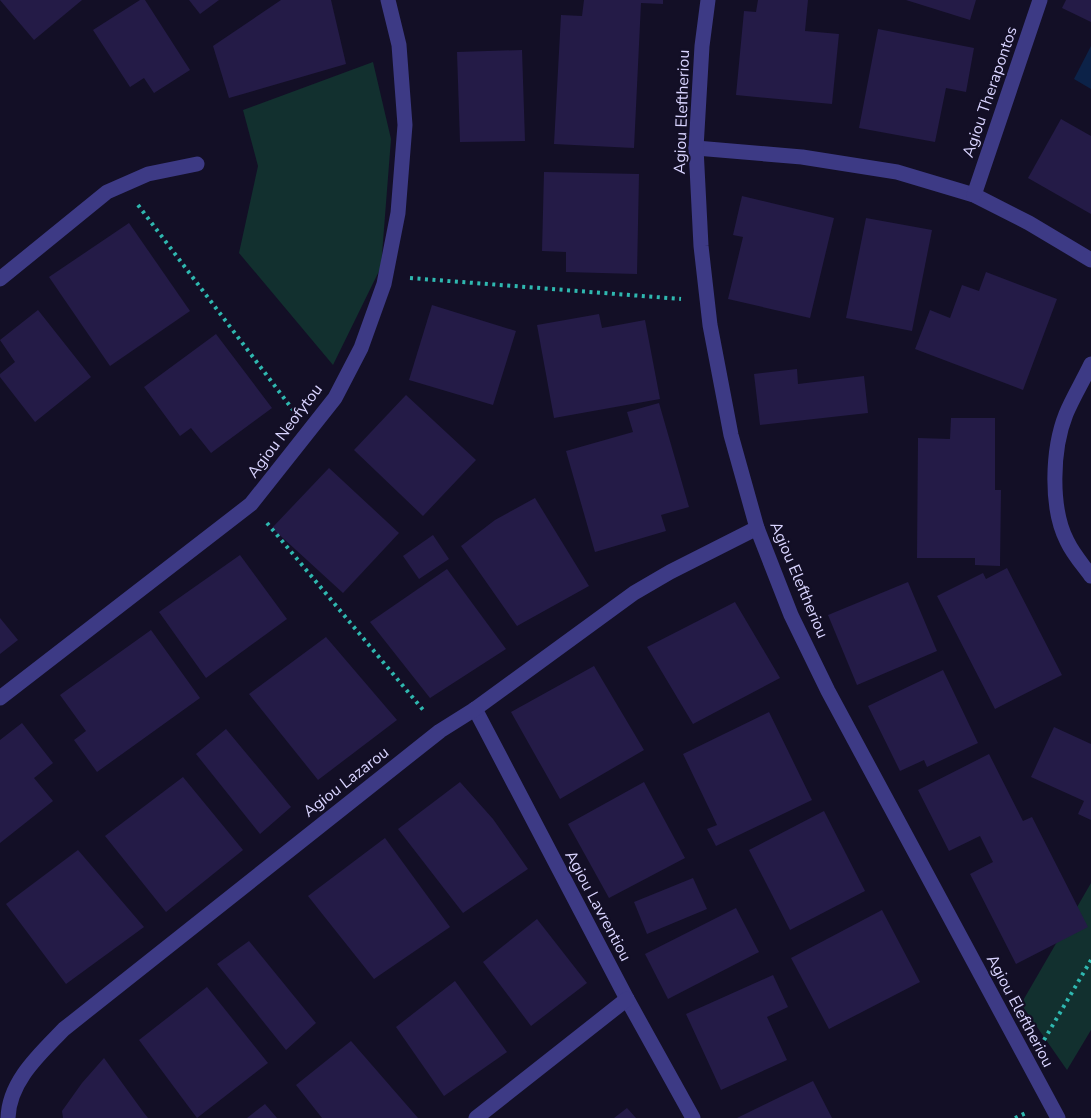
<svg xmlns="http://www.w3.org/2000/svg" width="1091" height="1118" font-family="'Nunito Sans',sans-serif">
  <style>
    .green { fill: #12302f }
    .water { fill: #0c2248 }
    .building { fill: #241b47 }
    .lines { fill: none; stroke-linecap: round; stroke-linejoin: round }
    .path { stroke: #2fb8b0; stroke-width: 4; stroke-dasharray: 3 4.5; stroke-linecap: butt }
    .minor { stroke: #3d3a85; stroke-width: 15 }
    .tertiary { stroke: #3d3a85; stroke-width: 15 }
    .labels { text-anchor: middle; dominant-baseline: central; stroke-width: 4.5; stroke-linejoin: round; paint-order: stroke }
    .street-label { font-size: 16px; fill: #d9d4ff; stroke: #130f26 }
  </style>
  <rect width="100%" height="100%" fill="#130f26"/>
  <g class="green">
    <polygon points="373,62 391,139 381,267 333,365 239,253 258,166 243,110"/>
    <polygon points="1091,883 1091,1030 1067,1070 1021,1004"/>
  </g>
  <polygon class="water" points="1091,46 1091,89 1074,79"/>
  <g class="building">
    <polygon points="0,0 82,0 34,40"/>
    <polygon points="140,0 145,0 190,70 154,93 144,78 130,87 93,30"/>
    <polygon points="189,0 219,0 200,14"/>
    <polygon points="281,0 331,0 346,64 229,98 213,46"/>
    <polygon points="584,0 663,0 663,4 641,3 634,148 554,144 561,15 582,16"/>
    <polygon points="758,0 808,0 805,31 839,34 832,104 736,95 744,11 756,12"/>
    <polygon points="906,0 976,0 970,20"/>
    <polygon points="1066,0 1091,0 1091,22 1062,8"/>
    <polygon points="878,29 974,48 966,92 946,88 935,142 859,128"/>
    <polygon points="522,50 525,141 460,142 457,52"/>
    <polygon points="1061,119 1091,136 1091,214 1028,178"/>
    <polygon points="544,172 639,174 637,274 566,272 566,252 542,251"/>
    <polygon points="742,196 834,218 810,318 728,299 743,237 733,235"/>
    <polygon points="866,218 932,230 912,331 846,318"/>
    <polygon points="129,223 190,311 110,366 49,277"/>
    <polygon points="986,272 1057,299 1023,390 915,349 930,310 950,318 962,285 979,291"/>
    <polygon points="432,305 516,331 493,405 409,380"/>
    <polygon points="38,310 91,377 35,422 0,377 0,374 15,362 0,340"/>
    <polygon points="599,314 602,328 645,320 660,399 554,418 537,325"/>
    <polygon points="216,334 272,408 211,453 191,428 180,436 144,387"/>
    <polygon points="797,369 798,384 864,376 868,413 760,425 754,374"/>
    <polygon points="406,395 476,460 423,516 354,450"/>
    <polygon points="659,403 689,507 661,515 666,531 595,552 566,451 633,432 627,412"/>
    <polygon points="951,418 995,418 995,490 1001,490 1000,566 975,565 975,558 917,558 918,438 950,439"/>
    <polygon points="329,468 399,533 343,593 272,528"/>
    <polygon points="535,498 589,586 517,626 461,546 495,520"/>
    <polygon points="433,535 449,559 419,579 403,556"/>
    <polygon points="240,555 287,619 206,678 159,612"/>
    <polygon points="1007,568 1062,675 995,709 937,596 983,573 986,579"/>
    <polygon points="447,569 506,649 430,698 370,622"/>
    <polygon points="908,582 937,651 857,685 828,615"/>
    <polygon points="735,602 780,678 693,724 647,647"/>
    <polygon points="0,618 18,640 0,654"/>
    <polygon points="151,630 200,698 97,772 74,740 86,731 60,695"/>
    <polygon points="326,637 397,720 318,780 249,694"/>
    <polygon points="594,666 644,750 560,799 511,712"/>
    <polygon points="943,670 978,743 927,767 924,760 900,771 868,706"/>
    <polygon points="769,712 812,800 716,846 707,829 717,825 683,754"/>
    <polygon points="22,723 53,763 34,778 53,801 0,843 0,740"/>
    <polygon points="1054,727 1091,744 1091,820 1078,814 1084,801 1031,777"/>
    <polygon points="226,729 291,807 260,834 196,754"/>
    <polygon points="989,754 1023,821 1032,817 1088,927 1016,964 970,874 993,862 980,836 949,851 918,790"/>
    <polygon points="183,777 243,850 166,912 105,836"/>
    <polygon points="460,782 493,819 528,869 463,913 398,829"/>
    <polygon points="644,782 685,858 609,898 568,824"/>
    <polygon points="824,811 865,891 790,930 749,850"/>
    <polygon points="385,838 450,927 374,979 308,896"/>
    <polygon points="78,850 144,927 66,984 6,904"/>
    <polygon points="693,878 707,909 647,934 634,902"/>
    <polygon points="736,908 759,952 668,999 645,954"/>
    <polygon points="882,910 920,982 829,1029 791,958"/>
    <polygon points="537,919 587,983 531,1026 483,962"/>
    <polygon points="249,941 316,1023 286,1050 217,964"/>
    <polygon points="773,975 788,1007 767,1017 787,1060 721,1090 686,1014"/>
    <polygon points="455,981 507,1052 444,1096 396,1027"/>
    <polygon points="207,987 268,1063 197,1118 139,1040"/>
    <polygon points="351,1041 418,1118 322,1118 296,1085"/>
    <polygon points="104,1058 144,1113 148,1118 63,1118 62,1111 82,1083"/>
    <polygon points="813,1081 832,1118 737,1118"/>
    <polygon points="265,1104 277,1118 247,1118"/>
    <polygon points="627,1108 636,1118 614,1118"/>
  </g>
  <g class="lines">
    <g class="path">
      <polyline points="138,205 293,410"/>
      <polyline points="410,278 681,299"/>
      <polyline points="267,523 424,711"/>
      <polyline points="1044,1040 1091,960"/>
      <polyline points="1015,1118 1028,1112"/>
    </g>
    <g class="minor">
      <polyline points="696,148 802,157 897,172 974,195 1029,223 1091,260"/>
      <polyline points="974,195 1040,0"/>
      <polyline points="0,279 107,192 148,174 197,164"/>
      <path d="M 1091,364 C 1083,381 1073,397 1066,414 C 1052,449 1050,508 1067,541 C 1073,554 1083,565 1091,576"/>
      <polyline points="0,698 251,504 335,398 361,348 384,284 398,213 405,125 399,45 388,0"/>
      <polyline points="475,709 627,999 693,1118"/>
      <path d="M 8,1118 C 9,1081 40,1054 64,1029 L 440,731 L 475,709 L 634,593 L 670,572 L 757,528"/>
      <polyline points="476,1118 627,999"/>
    </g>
    <polyline class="tertiary" points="708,0 702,46 696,148 701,246 710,325 731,435 757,528 791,615 828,691 1058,1118"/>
  </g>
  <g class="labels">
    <g class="street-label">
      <text transform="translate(990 92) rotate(-71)">Agiou Therapontos</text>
      <text transform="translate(682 112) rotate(-88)">Agiou Eleftheriou</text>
      <text transform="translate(285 431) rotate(-53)">Agiou Neofytou</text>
      <text transform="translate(799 580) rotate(67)">Agiou Eleftheriou</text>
      <text transform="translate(346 782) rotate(-38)">Agiou Lazarou</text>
      <text transform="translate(598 906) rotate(62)">Agiou Lavrentiou</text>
      <text transform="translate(1020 1011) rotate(62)">Agiou Eleftheriou</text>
    </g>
  </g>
</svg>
